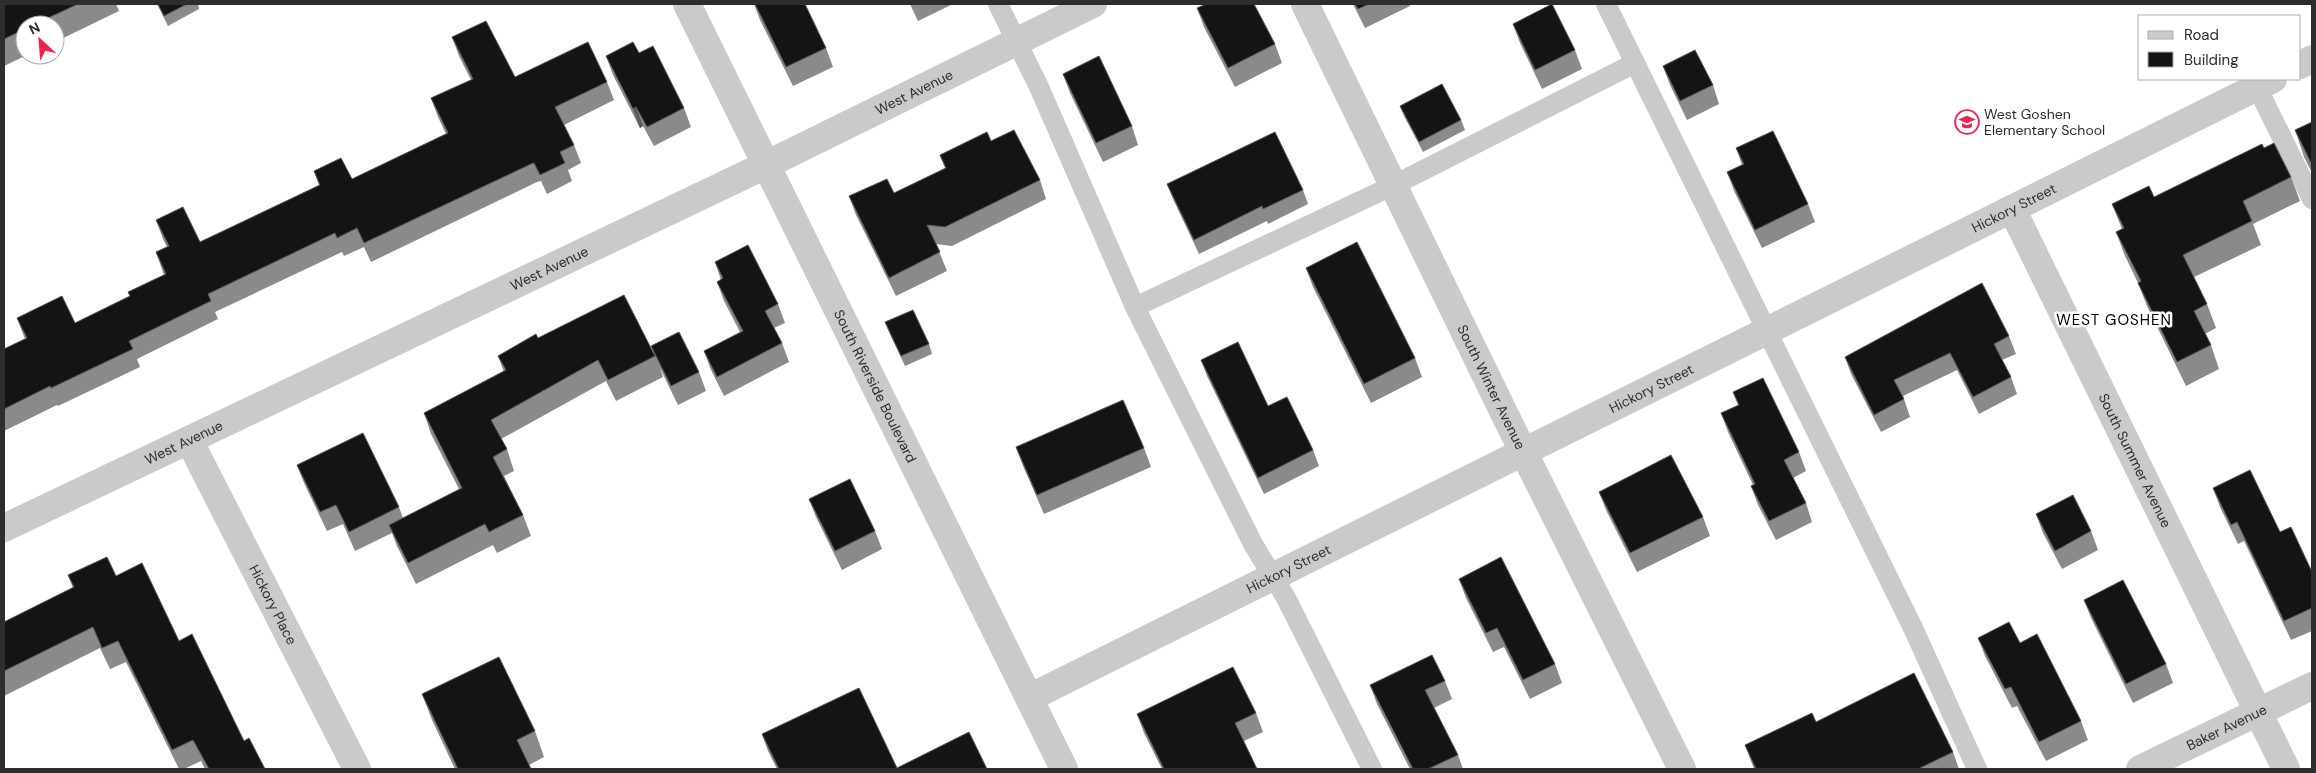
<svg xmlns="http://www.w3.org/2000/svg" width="2316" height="773" font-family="'DM Sans',sans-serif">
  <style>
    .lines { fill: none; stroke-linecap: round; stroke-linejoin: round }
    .lane { stroke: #cacaca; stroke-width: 20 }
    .street { stroke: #cacaca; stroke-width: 28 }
    .wall { fill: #8a8a8a }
    .shaded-wall { fill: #5a5a5a }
    .building { fill: #141414; stroke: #5a5a5a }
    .labels { text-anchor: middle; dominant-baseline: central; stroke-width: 5; stroke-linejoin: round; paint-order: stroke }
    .street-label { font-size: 14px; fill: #2d2d2d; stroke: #fff }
    .poi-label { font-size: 14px; fill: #2d2d2d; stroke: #fff; text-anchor: start }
    .neighbourhood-label { font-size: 15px; letter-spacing: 1px; fill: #000; stroke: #fff }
  </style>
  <rect width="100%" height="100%" fill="#fff"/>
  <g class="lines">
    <g class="lane">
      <polyline points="998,4 1039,87 1135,307 1253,544 1286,598 1372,769"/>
      <polyline points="1606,4 1913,628 1977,769"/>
      <polyline points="2257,87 2312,199"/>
      <polyline points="1135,307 1392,186 1635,63"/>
    </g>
    <g class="street">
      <path id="s1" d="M 687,4 L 1064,769"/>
      <path id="s2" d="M 1305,4 L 1505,415 L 1682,769"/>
      <polyline points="2300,65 2312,59"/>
      <path id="s3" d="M 2012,209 L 2286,769"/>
      <path id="s4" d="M 189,440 L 357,769"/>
      <path id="s5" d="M 4,528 L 766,165 L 1093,4"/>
      <path id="s6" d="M 1029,698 L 2273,79"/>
      <path id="s7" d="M 2140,769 L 2312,686"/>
    </g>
  </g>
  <g class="wall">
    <polygon points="4,4 116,4 119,11 55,42 55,25 25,25 25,55 27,55 4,66"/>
    <polygon points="157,4 198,4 199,9 168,26"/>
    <polygon points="754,4 826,48 833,67 793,86 760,20"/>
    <polygon points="910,4 953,4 918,21"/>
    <polygon points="1353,4 1409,4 1410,6 1365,28"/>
    <polygon points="1197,8 1275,44 1282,63 1235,87 1204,27"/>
    <polygon points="1513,24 1575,50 1582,69 1542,89 1520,43"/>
    <polygon points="452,37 515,77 607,82 614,100 564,125 574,145 581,163 568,170 572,181 547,194 541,181 537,182 371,262 364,247 344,256 342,252 215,312 218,319 137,359 140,367 58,406 57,405 4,431 4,349 25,339 17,318 75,323 130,297 128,292 164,275 156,252 167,247 163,239 156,220 200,242 319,185 314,171 352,179 446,134 438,117 431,98 471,80 459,56"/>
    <polygon points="639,53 684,108 691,127 654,146 643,126 640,128 613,75 606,56"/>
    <polygon points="1663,66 1713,85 1719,104 1687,120 1670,85"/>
    <polygon points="1063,74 1132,126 1138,145 1103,162 1070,93"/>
    <polygon points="1400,106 1461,120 1465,130 1423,152 1404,116"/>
    <polygon points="2312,122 2312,173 2304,157 2295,130"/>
    <polygon points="991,141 1040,180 1046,199 952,246 936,244 947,271 896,296 856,215 849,196 894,193 945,168 940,155"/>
    <polygon points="1736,148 1808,204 1815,222 1762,248 1734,191 1727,172 1742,165"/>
    <polygon points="2264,148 2291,177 2300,201 2253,224 2261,245 2194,277 2207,304 2216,328 2205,334 2211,345 2219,369 2186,386 2147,306 2138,283 2125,256 2116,232 2122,229 2112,204 2154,197"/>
    <polygon points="1167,184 1303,190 1308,204 1268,224 1267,221 1199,254 1173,199"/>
    <polygon points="715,262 778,304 785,323 774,328 782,343 789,362 724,396 711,370 704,351 740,332 724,301 717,282 721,280"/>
    <polygon points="1306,268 1415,358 1422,377 1371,403 1313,287"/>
    <polygon points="885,322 929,344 932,354 905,366 889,332"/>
    <polygon points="2009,336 2016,354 2002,360 2011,377 2017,394 1979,414 1957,370 1903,396 1910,417 1881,432 1851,374 1845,357"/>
    <polygon points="538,338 654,353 651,346 699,372 706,391 678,405 660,368 663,377 616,401 606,381 501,439 507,449 514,471 504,476 523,515 531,536 497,553 493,545 416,584 397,546 392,533 355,551 343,524 327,531 304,483 297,465 399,507 403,518 459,489 431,434 424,413 504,372 498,356"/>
    <polygon points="1201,360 1268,406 1313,450 1319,466 1264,494 1207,376"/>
    <polygon points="1733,392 1799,452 1806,471 1793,478 1806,503 1812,522 1776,540 1758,505 1751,486 1753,485 1728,432 1721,413 1738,405"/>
    <polygon points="1016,447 1144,448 1151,467 1044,514 1023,466"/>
    <polygon points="2213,488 2280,532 2312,572 2312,631 2291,640 2244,541 2238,544 2220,507"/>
    <polygon points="1599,492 1703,517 1710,536 1637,572 1606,510"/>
    <polygon points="809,499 875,531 882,549 842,570 816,517"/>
    <polygon points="2036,514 2091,531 2098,550 2062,569 2043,533"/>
    <polygon points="68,575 116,576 179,641 244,741 265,769 205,769 201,761 184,769 179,769 126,662 110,669 100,648 4,696 4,622 73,588"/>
    <polygon points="1459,579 1555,664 1562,683 1530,699 1504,647 1493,652 1466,598"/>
    <polygon points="2084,600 2166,664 2173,683 2133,703 2091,618"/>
    <polygon points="1978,638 2020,643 2081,721 2088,740 2046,761 2017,706 2012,708 1985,656"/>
    <polygon points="1445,681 1452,699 1434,708 1458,755 1463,769 1410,769 1377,704 1370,685"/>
    <polygon points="422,694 535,731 544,757 529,765 531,769 455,769 432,720"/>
    <polygon points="1256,713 1263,732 1244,741 1257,769 1162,769 1144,733 1137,714"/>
    <polygon points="1816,722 1953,752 1959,769 1754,769 1745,745"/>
    <polygon points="762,734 897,768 987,769 777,769 768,751"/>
  </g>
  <polygon class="shaded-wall" points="636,107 643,126 640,128 633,109"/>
  <g class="building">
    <polygon points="4,4 78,4 33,25 25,25 25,29 4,39"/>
    <polygon points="158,4 187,4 164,16"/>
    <polygon points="755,4 805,4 826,48 786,67"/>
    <polygon points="1206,4 1254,4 1275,44 1228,68 1197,8"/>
    <polygon points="1355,4 1369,4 1358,9"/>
    <polygon points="1552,4 1575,50 1535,70 1513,24"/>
    <polygon points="486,21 515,77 588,42 607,82 555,107 574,145 560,152 565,163 540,175 534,163 531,164 364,243 357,228 337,238 335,233 208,294 211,301 129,341 133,349 51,388 50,386 4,409 4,349 27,338 17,318 62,296 75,323 130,296 128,292 166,274 156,252 169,246 156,220 183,207 200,242 320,185 314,171 341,158 352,179 448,133 431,98 473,79 452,37"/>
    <polygon points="633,42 639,53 653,46 684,108 647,127 636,107 633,109 606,56"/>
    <polygon points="1695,50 1713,85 1680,101 1663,66"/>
    <polygon points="1099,56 1132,126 1096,143 1063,74"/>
    <polygon points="1442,84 1461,120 1419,142 1400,106"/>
    <polygon points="2312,122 2312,165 2295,130"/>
    <polygon points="1014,130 1040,180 945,227 927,225 940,252 889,278 849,196 887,179 894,193 946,168 940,155 987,132 991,141"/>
    <polygon points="1773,131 1808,204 1755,230 1727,172 1744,164 1736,148"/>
    <polygon points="1275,132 1303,190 1263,209 1262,206 1194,240 1167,184"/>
    <polygon points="2274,143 2291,177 2243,201 2252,221 2183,255 2207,304 2194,311 2211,345 2177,362 2138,283 2141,281 2116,232 2124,228 2112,204 2149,186 2154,197 2262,144 2264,148"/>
    <polygon points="1357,242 1415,358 1364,384 1306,268"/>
    <polygon points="748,245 778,304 765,311 782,343 717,377 704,351 743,331 717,282 723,278 715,262"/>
    <polygon points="1982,283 2009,336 1994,344 2011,377 1973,397 1950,353 1894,380 1904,399 1874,415 1845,357"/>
    <polygon points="624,295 655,356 608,380 598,360 491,420 507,449 493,457 523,515 489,532 485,524 408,563 389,525 462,488 424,413 506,370 498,356 536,334 538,338"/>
    <polygon points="913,310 929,344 901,356 885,322"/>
    <polygon points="679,332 699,372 671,386 651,346"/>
    <polygon points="1238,342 1268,406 1287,397 1313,450 1258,478 1201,360"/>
    <polygon points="1763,378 1799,452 1784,460 1806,503 1769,521 1751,486 1755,484 1721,413 1739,405 1733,392"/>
    <polygon points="1123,400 1144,448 1037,495 1016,447"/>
    <polygon points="363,433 399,507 349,532 336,505 320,512 297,465"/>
    <polygon points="1671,455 1703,517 1630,553 1599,492"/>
    <polygon points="2250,470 2280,532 2291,527 2312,572 2312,608 2284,621 2237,522 2231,525 2213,488"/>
    <polygon points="850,479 875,531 835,551 809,499"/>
    <polygon points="2073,495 2091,531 2055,551 2036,514"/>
    <polygon points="107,557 116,576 142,563 179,641 192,634 244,741 249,738 265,769 209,769 193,740 172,750 118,641 102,648 93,627 4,671 4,622 74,587 68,575"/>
    <polygon points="1501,557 1555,664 1523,680 1497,628 1486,633 1459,579"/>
    <polygon points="2123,580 2166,664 2126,684 2084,600"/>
    <polygon points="2009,622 2020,643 2037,634 2081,721 2039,742 2011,687 2005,689 1978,638"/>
    <polygon points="1432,655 1445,681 1425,690 1458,755 1428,769 1413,769 1370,685"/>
    <polygon points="499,657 535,731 517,740 531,769 458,769 422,694"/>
    <polygon points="1233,667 1256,713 1235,723 1257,769 1164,769 1137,714"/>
    <polygon points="1914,673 1953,752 1918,769 1756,769 1745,745 1812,713 1816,722"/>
    <polygon points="859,688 897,768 969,732 987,769 779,769 762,734"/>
  </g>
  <defs>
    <g id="school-ring" transform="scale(1.25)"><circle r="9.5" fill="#fff" stroke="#f0234a" stroke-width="1.5"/><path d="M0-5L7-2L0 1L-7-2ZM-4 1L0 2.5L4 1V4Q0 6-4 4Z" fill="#f0234a"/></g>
  </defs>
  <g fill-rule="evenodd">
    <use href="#school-ring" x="1967" y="122"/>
  </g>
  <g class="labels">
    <g class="street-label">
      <text stroke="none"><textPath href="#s5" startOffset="1009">West Avenue</textPath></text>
      <text stroke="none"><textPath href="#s6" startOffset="1100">Hickory Street</textPath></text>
      <text stroke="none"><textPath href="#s5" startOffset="604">West Avenue</textPath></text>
      <text stroke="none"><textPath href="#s1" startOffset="426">South Riverside Boulevard</textPath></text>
      <text stroke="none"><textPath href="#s2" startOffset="426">South Winter Avenue</textPath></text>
      <text stroke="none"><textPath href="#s6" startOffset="695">Hickory Street</textPath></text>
      <text stroke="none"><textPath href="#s5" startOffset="199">West Avenue</textPath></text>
      <text stroke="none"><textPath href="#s3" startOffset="280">South Summer Avenue</textPath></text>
      <text stroke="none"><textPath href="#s6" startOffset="290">Hickory Street</textPath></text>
      <text stroke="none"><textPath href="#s4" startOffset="185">Hickory Place</textPath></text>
      <text stroke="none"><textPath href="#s7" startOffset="96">Baker Avenue</textPath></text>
    </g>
    <g class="poi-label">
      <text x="1984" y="114">West Goshen<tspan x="1984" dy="16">Elementary School</tspan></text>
    </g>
    <g class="neighbourhood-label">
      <text x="2114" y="320">WEST GOSHEN</text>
    </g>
  </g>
  <rect width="2316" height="773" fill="none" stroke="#2d2d2d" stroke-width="10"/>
  <rect x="2138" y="15" width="162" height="65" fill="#ffffff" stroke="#ababab"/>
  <rect x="2148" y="31" width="25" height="8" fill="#cacaca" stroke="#ababab"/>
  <text x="2184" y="40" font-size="15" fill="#2d2d2d">Road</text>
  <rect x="2148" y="52" width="25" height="15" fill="#141414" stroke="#ababab"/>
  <text x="2184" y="65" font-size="15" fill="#2d2d2d">Building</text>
  <g transform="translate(40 40) rotate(334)"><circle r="24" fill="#ffffff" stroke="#ababab"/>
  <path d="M0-4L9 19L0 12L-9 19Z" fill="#f0234a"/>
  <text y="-8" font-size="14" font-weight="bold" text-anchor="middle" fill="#2d2d2d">N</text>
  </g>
</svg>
